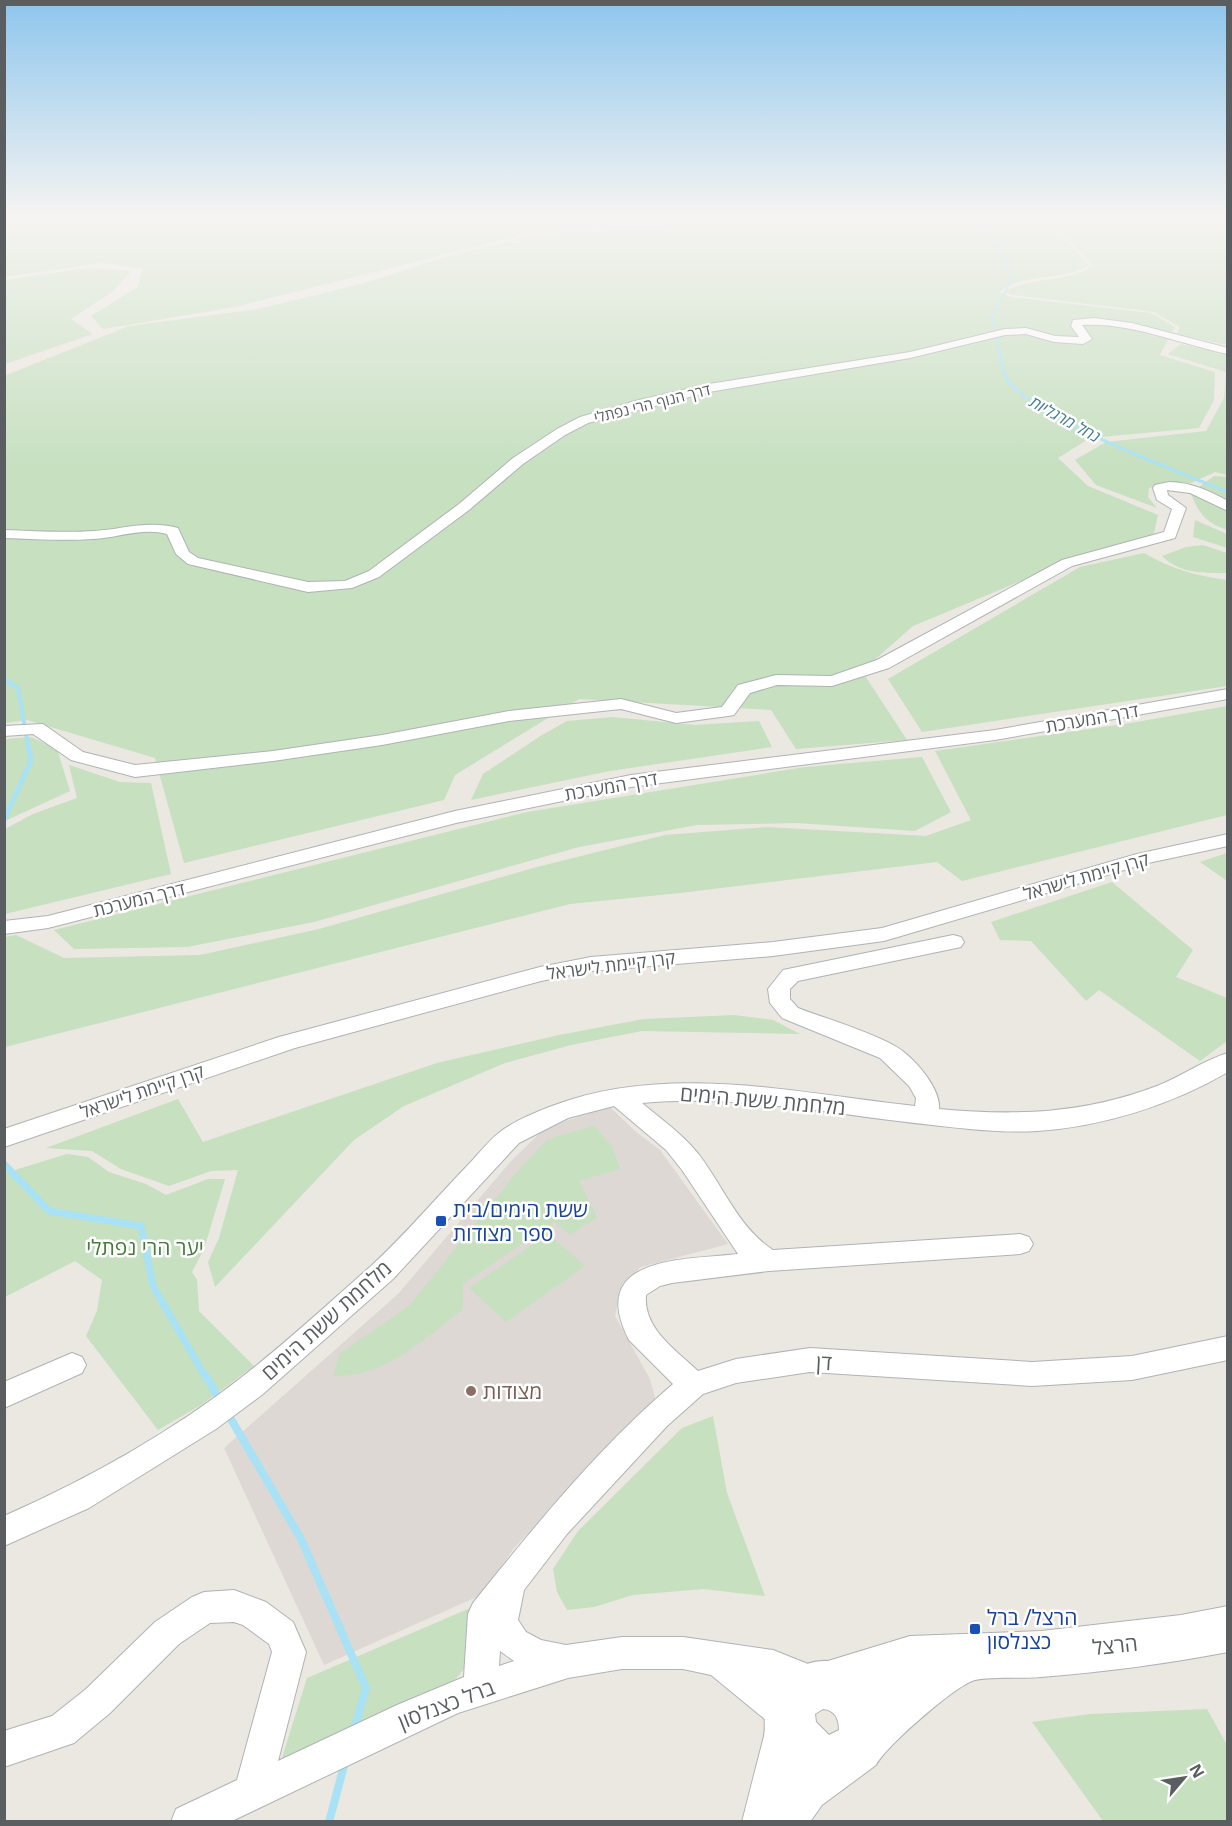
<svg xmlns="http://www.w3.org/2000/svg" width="1232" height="1826" font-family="'Open Sans',Heebo,sans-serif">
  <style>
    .education { fill: #ddd8d3 }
    .green { fill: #c6e0c0 }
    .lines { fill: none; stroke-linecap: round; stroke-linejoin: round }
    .stream-far5 { stroke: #a8e2f4; stroke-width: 2 }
    .stream-far4 { stroke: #a8e2f4; stroke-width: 3 }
    .stream-far3 { stroke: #a8e2f4; stroke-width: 4 }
    .stream-far2 { stroke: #a8e2f4; stroke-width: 5 }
    .stream-far1 { stroke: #a8e2f4; stroke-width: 7 }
    .stream { stroke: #a8e2f4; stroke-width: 8 }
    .street-casing { stroke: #afb3b5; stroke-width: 2 }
    .secondary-casing { stroke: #aeb2b5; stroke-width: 2 }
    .street { fill: #fff; fill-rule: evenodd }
    .secondary { fill: #fff; fill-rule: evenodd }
    .transit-dot { fill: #1a4fb4; stroke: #fff; stroke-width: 2 }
    .education-dot { fill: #8d6e63; stroke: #fff; stroke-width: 2 }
    .labels { text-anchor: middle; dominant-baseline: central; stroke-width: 5; stroke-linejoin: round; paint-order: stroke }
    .far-street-label { font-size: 15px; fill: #5a5e60; stroke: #fff }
    .far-water-label { font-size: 16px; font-style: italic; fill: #427a93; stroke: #fff }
    .street-label { font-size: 18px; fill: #5a5e60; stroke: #fff }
    .near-street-label { font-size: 21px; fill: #5a5e60; stroke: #fff }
    .near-transit-label { font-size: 21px; fill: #164399; stroke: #fff; text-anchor: start }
    .near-park-label { font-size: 21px; fill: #477c3d; stroke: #fff }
    .near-education-label { font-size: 21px; fill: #785e54; stroke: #fff; text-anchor: start }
  </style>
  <rect width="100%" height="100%" fill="#ebe7e1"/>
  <polygon class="education" points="610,1107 635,1131 660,1150 728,1244 641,1267 622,1285 615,1316 650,1379 656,1402 514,1548 481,1595 324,1665 224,1448 398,1294 512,1160 540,1133 565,1121"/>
  <g class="green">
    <polygon points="5,214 686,214 647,221 531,233 235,307 103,329 91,316 138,287 142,269 103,263 5,277"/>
    <path d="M 710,214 L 1031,214 L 1063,237 L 1089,265 C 1063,282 1024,272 999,292 L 1011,297 L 1151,313 L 1175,327 L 1160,355 L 1215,372 L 1214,400 L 1199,428 L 1090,438 L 1058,458 L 1088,486 L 1158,515 L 1153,537 L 1069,561 L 913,626 L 862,671 L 907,740 L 796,749 L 771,710 L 579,699 L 455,775 L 444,800 L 184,863 L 155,758 L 27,720 L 5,723 L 4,376 L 129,326 L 258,309 L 361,284 L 442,258 L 534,235 L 657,227 Z"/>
    <path d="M 1035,214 L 1227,214 L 1227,345 L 1177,334 L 1180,327 L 1154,312 L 1013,295 L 1004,292 C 1031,276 1067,283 1093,266 L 1067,237 Z"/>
    <polygon points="86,268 131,271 112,292 71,319 93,334 5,364 5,280"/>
    <polygon points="1181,344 1227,353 1227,475 1215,472 1191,483 1172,482 1149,488 1148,497 1157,508 1096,485 1075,460 1106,442 1206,431 1224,398 1226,372 1168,354"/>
    <path d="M 1214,476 L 1227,477 L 1227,530 C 1207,523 1198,514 1191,493 Z"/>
    <polygon points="1195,520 1227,534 1227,548 1193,537"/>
    <path d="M 1203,545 L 1227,553 L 1227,573 C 1202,573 1181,574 1162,556 L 1186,547 Z"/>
    <path d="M 1144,553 C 1171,569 1197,576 1227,580 L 1227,686 L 922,732 L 888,679 L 1080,567 Z"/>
    <polygon points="1227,706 1227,815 962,881 937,862 680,893 570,904 5,1047 5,937 16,935 64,958 200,955 319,929 537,867 665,835 767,827 926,836 971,820 935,751 1131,723"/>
    <polygon points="613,717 695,725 759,721 772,747 610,771 471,800 483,774 542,735 567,721"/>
    <polygon points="31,737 57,749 70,791 5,821 5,739"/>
    <polygon points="922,757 951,812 915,831 797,823 697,825 579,847 314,922 187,947 74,949 54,930 527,812 805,767"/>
    <polygon points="69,765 120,782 151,783 171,874 5,914 5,829 33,814 77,798"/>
    <polygon points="1227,853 1227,881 1200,862"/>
    <polygon points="1112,882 1193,950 1176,977 1227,998 1227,1041 1200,1061 1099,990 1086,1001 1031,941 1000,940 991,922"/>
    <polygon points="734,1015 773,1020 800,1034 642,1031 571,1045 505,1063 404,1106 354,1140 215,1287 208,1262 219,1238 238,1170 211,1171 169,1186 121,1169 92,1151 46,1148 178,1099 203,1142 437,1063 559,1035 644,1019"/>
    <path d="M 594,1126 L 612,1146 L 620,1169 L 579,1181 L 597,1217 L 570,1235 L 554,1222 L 463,1284 L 463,1309 C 426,1338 384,1378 334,1376 L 339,1354 L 409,1306 L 517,1172 L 548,1139 Z"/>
    <polygon points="67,1154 88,1157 109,1172 146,1184 166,1195 208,1179 225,1179 204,1249 192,1272 197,1280 199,1311 254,1366 201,1405 158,1430 86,1336 97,1311 102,1280 75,1261 5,1297 5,1173"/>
    <polygon points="548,1234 585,1266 506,1322 469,1288"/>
    <polygon points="713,1416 727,1493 765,1596 703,1589 633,1595 594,1607 567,1610 557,1592 553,1569 578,1531 682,1428"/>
    <polygon points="482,1603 476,1654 455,1680 281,1761 307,1678"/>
    <polygon points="1207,1709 1227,1745 1227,1821 1103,1821 1032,1722 1090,1714"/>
  </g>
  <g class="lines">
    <polyline class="stream-far5" points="982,214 1012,278 992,318 1000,351"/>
    <path class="stream-far4" d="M 999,350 C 1001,358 1002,369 1006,377 C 1023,414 1185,475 1228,492"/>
    <polyline class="stream-far3" points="4,679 18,688 28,745"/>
    <polyline class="stream-far2" points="4,820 31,761 28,743"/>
    <polyline class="stream-far1" points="4,1164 49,1211 141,1226 153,1286 206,1378"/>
    <g class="stream">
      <polyline points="206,1376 220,1401"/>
      <polyline points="228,1414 301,1539 366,1688 354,1730"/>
      <polyline points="329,1822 345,1762"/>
    </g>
    <g class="street-casing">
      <g id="street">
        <path d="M 1094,318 L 1132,323 L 1228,348 L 1228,354 C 1180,344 1131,322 1082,325 L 1092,339 L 1083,344 L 1054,342 L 1026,334 L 1005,335 L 910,358 L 709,392 L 588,423 L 565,435 L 523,464 L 469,510 L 379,577 L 352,588 L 308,592 L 188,564 L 176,554 L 167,534 C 143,527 117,538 93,539 C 64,541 34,539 4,538 L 4,530 C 34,531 64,533 94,531 C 124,529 148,520 178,528 L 189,552 L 198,558 L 308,582 L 345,581 L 369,571 L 459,504 L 513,458 L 557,429 L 580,417 L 639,400 L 709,384 L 910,352 L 1005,329 L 1026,328 L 1055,336 L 1079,337 L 1071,326 L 1073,320 Z"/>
        <path d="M 1169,482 C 1191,482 1209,491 1228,501 L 1228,511 L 1190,493 L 1167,490 L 1168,495 L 1186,508 L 1175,538 L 1072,566 L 889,668 L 832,686 L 777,685 L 750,693 L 734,715 L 728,716 L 676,723 L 621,709 L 509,721 L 382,745 L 273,761 L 135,777 L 71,760 L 33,734 L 4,736 L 4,726 L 43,724 L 83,752 L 135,765 L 273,751 L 382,735 L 509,711 L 621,699 L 676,713 L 722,707 L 738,685 L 776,675 L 831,676 L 877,660 L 1062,560 L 1164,532 L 1172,509 L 1157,500 L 1153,488 L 1155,485 Z"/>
        <polygon points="1228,689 1228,699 995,740 631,787 456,823 48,928 4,934 4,921 48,916 455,811 631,775 995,730"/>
        <polygon points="1228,834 1228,846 1148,863 884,941 773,956 591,971 541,981 295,1048 4,1147 4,1129 279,1037 540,967 591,957 773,942 882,928 1137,854"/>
        <path d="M 953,935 L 961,937 L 964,942 L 961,947 L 798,981 L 790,989 L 790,999 L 798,1008 C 827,1019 868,1031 895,1046 C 913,1056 941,1088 939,1109 C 1016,1116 1083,1114 1157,1086 C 1180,1077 1206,1059 1228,1053 L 1228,1072 C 1172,1105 1101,1127 1037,1131 C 1002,1133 967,1129 932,1125 C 836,1115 740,1094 642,1103 C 662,1120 684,1135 700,1156 C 724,1188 739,1228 773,1250 L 1020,1234 L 1029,1237 L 1033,1244 L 1029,1251 L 1020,1254 L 769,1271 L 672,1283 L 660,1286 L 646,1295 C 643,1329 676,1350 698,1371 L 736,1359 L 810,1348 L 1032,1362 L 1132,1356 L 1228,1336 L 1228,1360 L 1132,1380 L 1032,1386 L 810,1372 L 736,1383 L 703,1394 L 667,1426 L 567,1534 L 524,1590 L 518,1620 L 526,1632 L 541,1640 L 566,1645 L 622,1637 L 683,1637 L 773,1650 L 828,1672 L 833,1684 L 828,1696 L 816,1701 L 777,1685 L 802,1706 L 807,1718 L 802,1730 L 790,1735 L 778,1730 L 711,1675 L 683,1669 L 622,1669 L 568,1678 L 458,1713 L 230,1822 L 171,1822 L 176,1809 L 237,1780 L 272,1652 L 269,1644 L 243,1625 L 234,1622 L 210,1623 L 179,1644 L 110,1713 L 74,1743 L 4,1767 L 4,1731 L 52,1716 L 86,1689 L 155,1622 L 192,1597 L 204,1592 L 234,1590 L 266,1602 L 293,1622 L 306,1652 L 278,1761 L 397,1705 L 464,1677 L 468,1614 L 473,1603 C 535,1526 598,1448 673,1384 L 629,1340 C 586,1256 683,1260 738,1254 L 682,1170 L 666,1150 L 614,1106 L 568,1118 L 519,1143 L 393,1279 L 263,1394 L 216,1429 L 89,1508 L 4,1546 L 4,1516 C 88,1479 170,1433 242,1377 C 287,1342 329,1303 371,1266 C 405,1235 435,1199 467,1166 C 478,1155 488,1141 500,1132 C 514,1121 536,1112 552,1106 C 667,1062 796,1093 915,1106 L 916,1098 L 909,1086 L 880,1058 L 782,1018 L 770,1003 L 768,989 L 783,970 ZM 500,1651 L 514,1661 L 499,1666 Z"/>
        <polygon points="72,1353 82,1357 86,1365 82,1373 4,1408 4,1382"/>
      </g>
    </g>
    <g class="secondary-casing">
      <path id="secondary" d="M 1228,1606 L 1228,1652 C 1166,1664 1103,1672 1041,1677 C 1024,1679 986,1676 972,1681 C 952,1689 886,1746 876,1765 L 822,1805 L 810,1822 L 742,1822 C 749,1794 756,1767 763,1740 C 766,1730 764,1723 765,1713 C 768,1683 800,1659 828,1661 L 910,1636 L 1041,1631 L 1181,1615 ZM 823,1709 C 835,1710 839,1719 839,1730 L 829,1735 L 816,1722 L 815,1714 Z"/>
    </g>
    <use href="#street" class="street"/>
    <use href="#secondary" class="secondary"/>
  </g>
  <linearGradient id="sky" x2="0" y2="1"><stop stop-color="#8ec6ed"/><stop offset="0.46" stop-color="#f6f4f2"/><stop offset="1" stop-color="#f6f4f2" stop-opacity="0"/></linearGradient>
  <rect width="1232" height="469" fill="url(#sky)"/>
  <g class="transit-dot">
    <rect x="435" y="1215" width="12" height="12" rx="3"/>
    <rect x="969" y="1623" width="12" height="12" rx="3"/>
  </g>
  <circle class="education-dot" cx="471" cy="1391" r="6"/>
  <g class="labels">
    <g class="far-street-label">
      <text transform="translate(652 403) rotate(-14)">דרך הנוף הרי נפתלי</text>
    </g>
    <g class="far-water-label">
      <text transform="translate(1065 419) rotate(29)">נחל מרגליות</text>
    </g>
    <g class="street-label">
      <text transform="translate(1092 718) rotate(-10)">דרך המערכת</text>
      <text transform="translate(611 786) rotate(-10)">דרך המערכת</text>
      <text transform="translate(1086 876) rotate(-16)">קרן קיימת לישראל</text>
      <text transform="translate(139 899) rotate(-14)">דרך המערכת</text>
      <text transform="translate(611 965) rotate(-7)">קרן קיימת לישראל</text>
      <text transform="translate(142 1091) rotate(-19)">קרן קיימת לישראל</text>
    </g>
    <g class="near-street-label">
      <text transform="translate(763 1100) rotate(5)">מלחמת ששת הימים</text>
      <text transform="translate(326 1320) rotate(-42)">מלחמת ששת הימים</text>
      <text transform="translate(824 1362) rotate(3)">דן</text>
      <text transform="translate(1115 1645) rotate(-6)">הרצל</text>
      <text transform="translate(446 1704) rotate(-21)">ברל כצנלסון</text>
    </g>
    <g class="near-transit-label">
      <text x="453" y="1209">ששת הימים/בית<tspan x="453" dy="24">ספר מצודות</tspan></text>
      <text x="987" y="1617">הרצל/ ברל<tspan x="987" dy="24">כצנלסון</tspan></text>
    </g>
    <g class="near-park-label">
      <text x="145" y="1247">יער הרי נפתלי</text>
    </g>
    <g class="near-education-label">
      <text x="483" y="1391">מצודות</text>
    </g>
  </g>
  <rect width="1232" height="1826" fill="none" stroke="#5a5e60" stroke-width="12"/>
  <g transform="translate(1184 1778) rotate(61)" stroke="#ffffff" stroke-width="4.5" paint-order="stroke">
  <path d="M0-4.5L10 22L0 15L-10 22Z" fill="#5a5e60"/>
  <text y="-9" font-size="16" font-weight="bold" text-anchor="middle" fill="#5a5e60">N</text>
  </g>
</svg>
